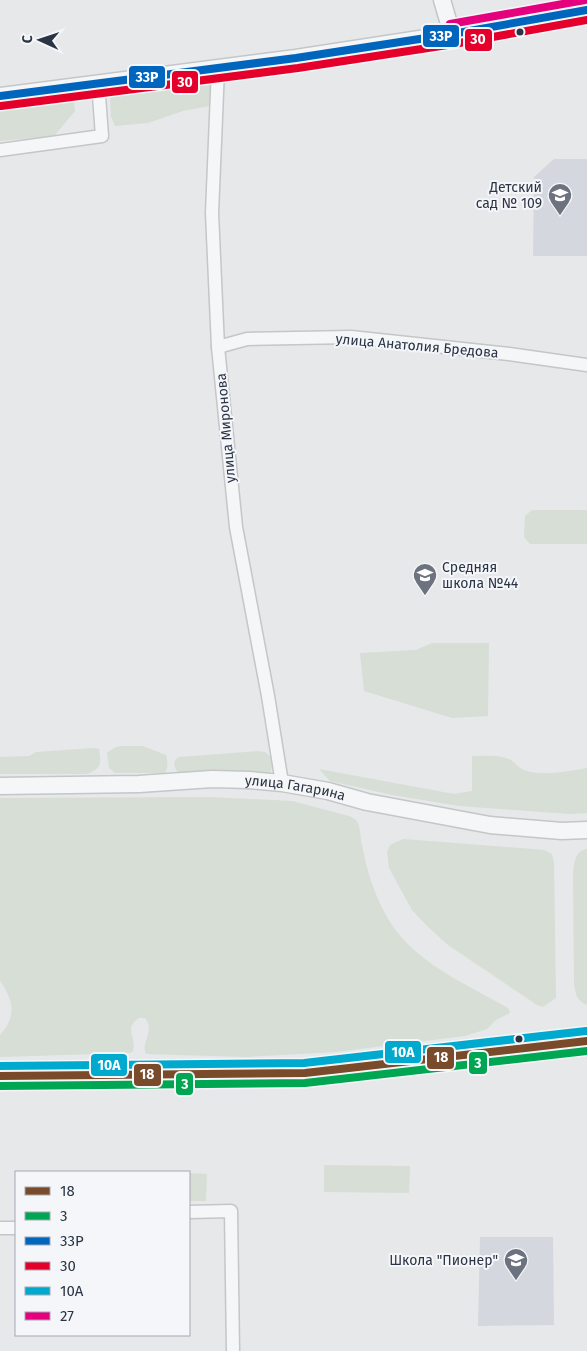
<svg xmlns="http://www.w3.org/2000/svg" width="587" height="1351" font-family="'Fira Sans',sans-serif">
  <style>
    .built { fill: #d4d7dd }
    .green { fill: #d6ded6 }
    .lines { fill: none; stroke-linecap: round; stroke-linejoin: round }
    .minor-casing { stroke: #c4c6c8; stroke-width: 15 }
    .tertiary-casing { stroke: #c4c6c8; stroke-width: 19 }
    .primary-casing { stroke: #c2c5c8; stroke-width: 22 }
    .minor { stroke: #f5f6f7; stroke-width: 12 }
    .tertiary { stroke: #f5f6f7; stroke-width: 16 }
    .primary { stroke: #f8f8f8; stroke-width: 20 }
    .bus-1-casing { stroke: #f4f6f9; stroke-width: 11 }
    .bus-2-casing { stroke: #f4f6f9; stroke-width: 11 }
    .bus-3-casing { stroke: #f4f6f9; stroke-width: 11 }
    .bus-4-casing { stroke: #f4f6f9; stroke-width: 11 }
    .bus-5-casing { stroke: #f4f6f9; stroke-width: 11 }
    .bus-6-casing { stroke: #f4f6f9; stroke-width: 11 }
    .bus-1 { stroke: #7a4b2a; stroke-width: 8 }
    .bus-2 { stroke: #00a651; stroke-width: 8 }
    .bus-3 { stroke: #0065bd; stroke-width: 8 }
    .bus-4 { stroke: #e4002b; stroke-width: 8 }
    .bus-5 { stroke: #00a9ce; stroke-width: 8 }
    .bus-6 { stroke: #e5007d; stroke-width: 8 }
    .bus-dot { fill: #2b3445; stroke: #f4f6f9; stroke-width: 2 }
    .labels { text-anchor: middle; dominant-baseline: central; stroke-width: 4; stroke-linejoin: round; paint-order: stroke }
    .poi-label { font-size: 14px; fill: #2b3445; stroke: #f4f6f9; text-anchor: end }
    .street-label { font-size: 14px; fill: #2b3445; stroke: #f4f6f9 }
    .line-badge { stroke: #f4f6f9; stroke-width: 2 }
    .badge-label { font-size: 14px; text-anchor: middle; font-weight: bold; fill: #fff }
  </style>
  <rect width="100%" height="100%" fill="#e6e8ea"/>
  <g class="built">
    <polygon points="554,159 587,159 587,256 533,256 534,177"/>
    <polygon points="480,1237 553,1237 554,1325 478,1326"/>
  </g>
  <g class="green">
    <polygon points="197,75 212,80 210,106 183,111 148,123 115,126 111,117 110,97 118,87"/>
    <polygon points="70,93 73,96 75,111 54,136 0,141 0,103"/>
    <polygon points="532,510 587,510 587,544 530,544 524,537 525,516"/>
    <polygon points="432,643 489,643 488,716 452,718 364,691 360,653 416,650"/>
    <path d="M 121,746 L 143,746 L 166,755 C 168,762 168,767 165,773 L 115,773 L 109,768 L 107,753 L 114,748 Z"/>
    <path d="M 94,748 L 99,749 C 101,764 102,768 87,774 L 0,774 L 0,757 L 29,756 L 36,752 Z"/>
    <path d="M 258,751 L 265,752 L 271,757 L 272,768 L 270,773 L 179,773 C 173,767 172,761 179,757 Z"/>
    <path d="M 472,756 C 484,756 500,754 511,760 C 515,763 519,768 524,770 C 540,777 570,771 587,768 L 587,813 L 569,814 L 459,806 L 392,795 L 330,781 L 319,769 L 454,794 L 472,791 Z"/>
    <path d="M 211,797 L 292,801 L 349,816 C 353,818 358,820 359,826 C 361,832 360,839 362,845 C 367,871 374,894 387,917 C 411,961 466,984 508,1008 L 510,1013 L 496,1020 L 487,1029 L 465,1036 L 336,1052 L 247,1057 L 146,1054 C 140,1042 156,1031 145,1018 L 139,1018 C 123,1028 137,1038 133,1051 L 130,1053 L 0,1057 L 0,1035 C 17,1016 14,1001 0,981 L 0,798 Z"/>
    <polygon points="403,839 533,849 544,850 552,854 554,862 556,998 543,1007 537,1005 448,945 427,926 412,910 389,868 387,852 390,845"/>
    <path d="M 587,849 L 587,1005 C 577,1001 576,995 574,985 L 573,875 C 574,864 574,851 587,849 Z"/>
    <polygon points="324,1165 410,1166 409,1193 324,1192"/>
    <polygon points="189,1173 207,1174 206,1201 189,1201"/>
  </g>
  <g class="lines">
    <g class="minor-casing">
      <g id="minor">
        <polyline points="218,69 212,213 218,347 236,527 268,696 282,783"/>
        <polyline points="0,150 102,136 98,82"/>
        <polyline points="218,347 247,339 351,337 509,354 587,365"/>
        <polyline points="189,1212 231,1211 233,1351"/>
        <polyline points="0,1228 16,1228"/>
      </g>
    </g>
    <g class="tertiary-casing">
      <g id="tertiary">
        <polyline points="442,0 452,34"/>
        <polyline points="0,96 296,58 452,34 587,10"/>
        <path id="s1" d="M 0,786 L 139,784 L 212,779 L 249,780 L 282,783 L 328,791 L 367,802 L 490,825 L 562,831 L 587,830"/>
      </g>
    </g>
    <g class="primary-casing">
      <polyline id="primary" points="0,1076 305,1073 587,1041"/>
    </g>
    <use href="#minor" class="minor"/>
    <use href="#tertiary" class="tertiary"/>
    <use href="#primary" class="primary"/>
    <g class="bus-1-casing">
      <polyline id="bus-1" points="0,1076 305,1073 587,1041"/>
    </g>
    <g class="bus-2-casing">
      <polyline id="bus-2" points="0,1086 305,1083 587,1051"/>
    </g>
    <g class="bus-3-casing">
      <polyline id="bus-3" points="0,96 296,58 452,34 587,10"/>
    </g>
    <g class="bus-4-casing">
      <polyline id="bus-4" points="1,106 298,68 454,44 587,20"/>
    </g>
    <g class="bus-5-casing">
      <polyline id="bus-5" points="0,1066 304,1063 586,1031"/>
    </g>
    <g class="bus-6-casing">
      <polyline id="bus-6" points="450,24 585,0"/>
    </g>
    <use href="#bus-1" class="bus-1"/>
    <use href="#bus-2" class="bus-2"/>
    <use href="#bus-3" class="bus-3"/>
    <use href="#bus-4" class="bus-4"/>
    <use href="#bus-5" class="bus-5"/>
    <use href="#bus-6" class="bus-6"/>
  </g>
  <defs>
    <g id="school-pin" transform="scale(1.25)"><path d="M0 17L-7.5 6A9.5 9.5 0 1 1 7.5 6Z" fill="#6c737f" stroke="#f4f6f9"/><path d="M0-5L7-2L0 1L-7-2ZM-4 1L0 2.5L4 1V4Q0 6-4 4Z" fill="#fff"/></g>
  </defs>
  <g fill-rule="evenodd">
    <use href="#school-pin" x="560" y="195"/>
    <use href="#school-pin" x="425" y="575"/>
    <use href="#school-pin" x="516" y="1260"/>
  </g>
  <g class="bus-dot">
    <circle cx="520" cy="32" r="4.5"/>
    <circle cx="519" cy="1039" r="4.5"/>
  </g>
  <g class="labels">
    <g class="poi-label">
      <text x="542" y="187">Детский<tspan x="542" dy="16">сад № 109</tspan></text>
      <text x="442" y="567" text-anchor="start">Средняя<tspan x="442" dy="16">школа №44</tspan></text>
      <text x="498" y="1260">Школа "Пионер"</text>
    </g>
    <g class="street-label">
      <text transform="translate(417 346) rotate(5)">улица Анатолия Бредова</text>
      <text transform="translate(226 428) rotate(-95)">улица Миронова</text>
      <text stroke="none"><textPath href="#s1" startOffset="296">улица Гагарина</textPath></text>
    </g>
  </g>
  <g class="line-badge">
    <rect x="422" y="24" width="38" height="24" rx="5" fill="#0065bd"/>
    <rect x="464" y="28" width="29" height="24" rx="5" fill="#e4002b"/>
    <rect x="128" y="65" width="38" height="24" rx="5" fill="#0065bd"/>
    <rect x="171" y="70" width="28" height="24" rx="5" fill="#e4002b"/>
    <rect x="384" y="1040" width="38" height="24" rx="5" fill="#00a9ce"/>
    <rect x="426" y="1046" width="29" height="24" rx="5" fill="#7a4b2a"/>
    <rect x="468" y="1051" width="20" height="24" rx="5" fill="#00a651"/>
    <rect x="90" y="1053" width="38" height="24" rx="5" fill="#00a9ce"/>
    <rect x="133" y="1063" width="29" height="24" rx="5" fill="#7a4b2a"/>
    <rect x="175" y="1072" width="19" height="24" rx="5" fill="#00a651"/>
  </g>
  <g class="badge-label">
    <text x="441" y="41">33Р</text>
    <text x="478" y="44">30</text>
    <text x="147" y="82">33Р</text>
    <text x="185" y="87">30</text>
    <text x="403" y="1057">10А</text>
    <text x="441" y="1062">18</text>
    <text x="478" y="1068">3</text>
    <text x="109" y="1070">10А</text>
    <text x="147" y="1079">18</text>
    <text x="185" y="1089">3</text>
  </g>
  <rect x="15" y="1171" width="175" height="165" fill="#f4f6f9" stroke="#a4a8b1"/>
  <rect x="25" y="1187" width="25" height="8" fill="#7a4b2a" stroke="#a4a8b1"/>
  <text x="60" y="1196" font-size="15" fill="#2b3445">18</text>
  <rect x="25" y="1212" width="25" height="8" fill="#00a651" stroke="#a4a8b1"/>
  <text x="60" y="1221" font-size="15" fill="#2b3445">3</text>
  <rect x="25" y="1237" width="25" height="8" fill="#0065bd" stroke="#a4a8b1"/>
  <text x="60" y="1246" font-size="15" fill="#2b3445">33Р</text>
  <rect x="25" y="1262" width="25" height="8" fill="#e4002b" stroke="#a4a8b1"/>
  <text x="60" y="1271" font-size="15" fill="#2b3445">30</text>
  <rect x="25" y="1287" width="25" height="8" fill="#00a9ce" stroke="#a4a8b1"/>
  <text x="60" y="1296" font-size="15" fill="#2b3445">10А</text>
  <rect x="25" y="1312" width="25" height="8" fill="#e5007d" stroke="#a4a8b1"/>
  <text x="60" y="1321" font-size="15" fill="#2b3445">27</text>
  <g transform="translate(40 40) rotate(273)" stroke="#f4f6f9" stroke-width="4" paint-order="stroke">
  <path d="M0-4L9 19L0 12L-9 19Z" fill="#2b3445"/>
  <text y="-8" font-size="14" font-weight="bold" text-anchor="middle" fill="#2b3445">С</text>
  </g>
</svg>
